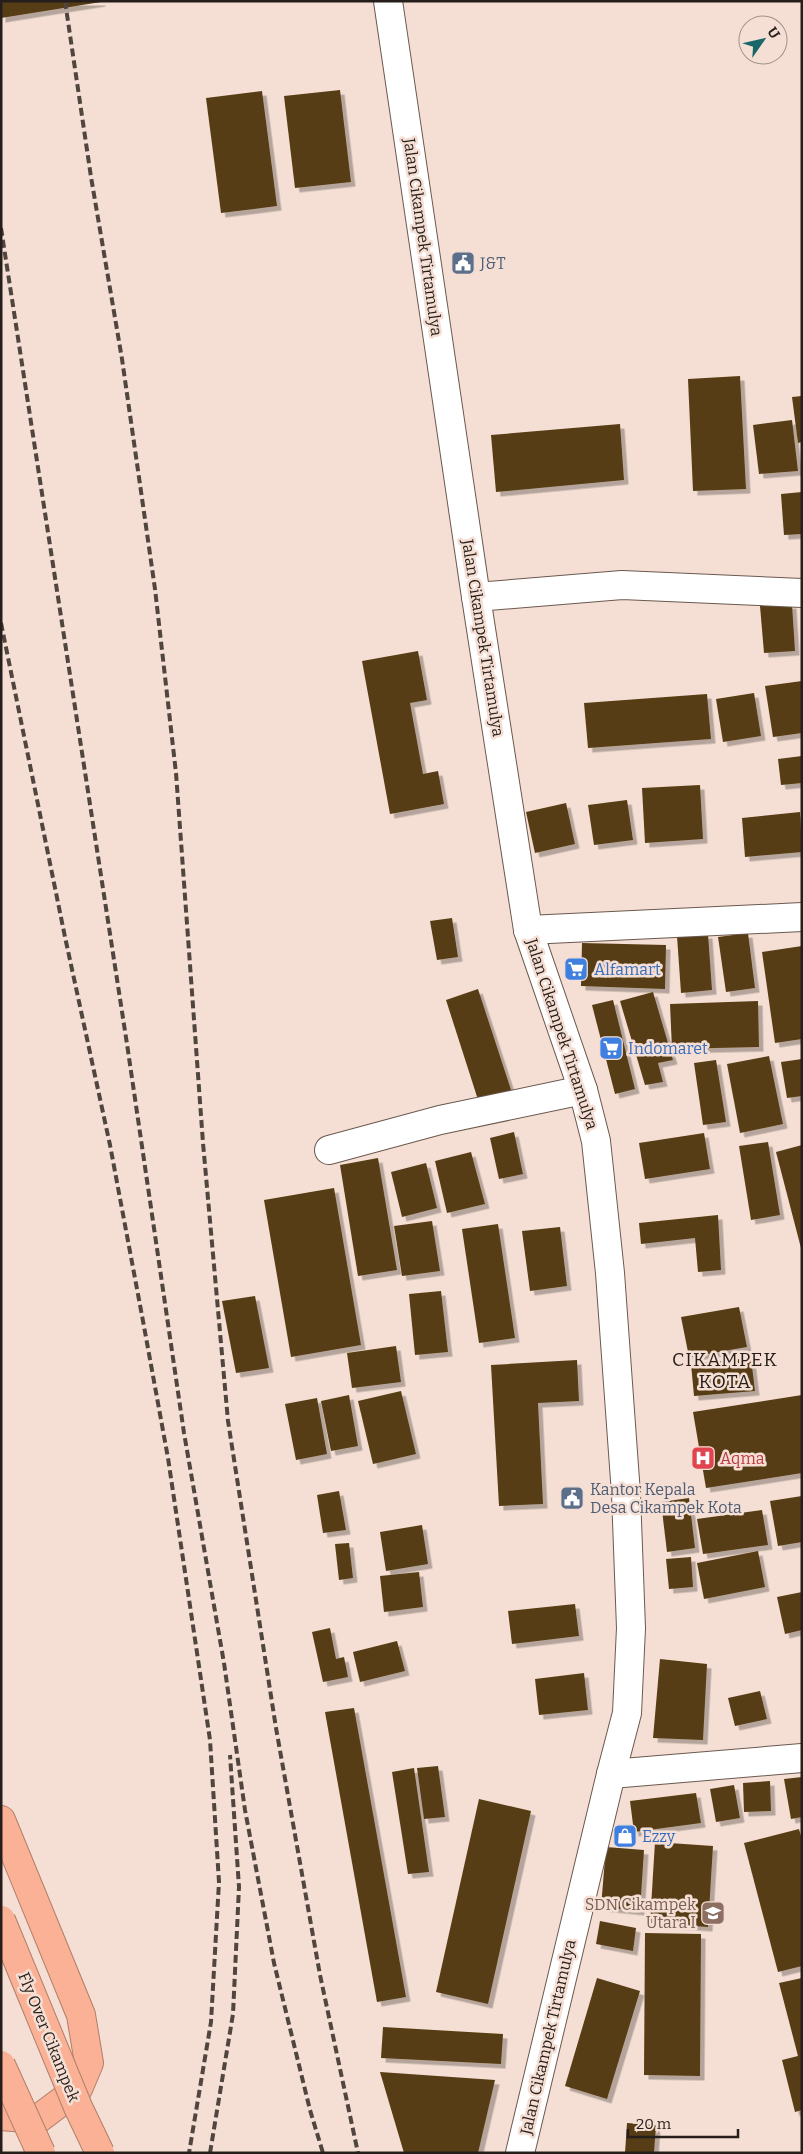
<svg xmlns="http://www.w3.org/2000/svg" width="803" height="2154" font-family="Bitter,serif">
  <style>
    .building { fill: #573d14; filter: url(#shadow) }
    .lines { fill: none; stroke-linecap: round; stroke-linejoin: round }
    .street-casing { stroke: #6b594f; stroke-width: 30 }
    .secondary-casing { stroke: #6b594f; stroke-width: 30 }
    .highway-casing { stroke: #b07e6a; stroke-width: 30 }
    .street { stroke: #fff; stroke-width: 28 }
    .secondary { stroke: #fff; stroke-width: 28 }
    .highway { stroke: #fab195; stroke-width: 28 }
    .rail { stroke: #50453f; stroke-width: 4; stroke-dasharray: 8 4; stroke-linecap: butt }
    .highway-bridge-casing { stroke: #b07e6a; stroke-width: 30; stroke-linecap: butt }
    .highway-bridge { stroke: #fab195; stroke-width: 28 }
    .labels { text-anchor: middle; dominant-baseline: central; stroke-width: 5; stroke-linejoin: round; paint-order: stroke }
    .street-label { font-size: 16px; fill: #261e1a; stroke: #f5dfd4 }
    .service-label { font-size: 16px; fill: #4e5e75; stroke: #f5dfd4; text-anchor: start }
    .shop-label { font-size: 16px; fill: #366cbe; stroke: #f5dfd4; text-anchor: start }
    .health-label { font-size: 16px; fill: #be3a42; stroke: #f5dfd4; text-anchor: start }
    .education-label { font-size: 16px; fill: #785e54; stroke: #f5dfd4; text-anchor: end }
    .quarter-label { font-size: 19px; letter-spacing: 1px; fill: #261e1a; stroke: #f5dfd4 }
  </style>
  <defs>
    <filter id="shadow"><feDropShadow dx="4.5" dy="4.5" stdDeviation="0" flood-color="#0004"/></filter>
  </defs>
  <rect width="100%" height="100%" fill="#f5dfd4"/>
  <g class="building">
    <polygon points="1,1 101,1 101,2 1,18"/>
    <polygon points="340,90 351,182 295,188 284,96"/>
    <polygon points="262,91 277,206 221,213 206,98"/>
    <polygon points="740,376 746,489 693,491 688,379"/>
    <polygon points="802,396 802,442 798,443 792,397"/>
    <polygon points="792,420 798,471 759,474 753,425"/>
    <polygon points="620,424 624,480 496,492 491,435"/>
    <polygon points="802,492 802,534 784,535 781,494"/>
    <polygon points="792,604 795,651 764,653 760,606"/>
    <polygon points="418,651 427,700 410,703 423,774 438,771 444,804 390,814 362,661"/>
    <polygon points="802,681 802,733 773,737 765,686"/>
    <polygon points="754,693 761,736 723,742 716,699"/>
    <polygon points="707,694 711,739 588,748 584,703"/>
    <polygon points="802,756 802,783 781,785 778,759"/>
    <polygon points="700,785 703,839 645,843 642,788"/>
    <polygon points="627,800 633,840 594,845 588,805"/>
    <polygon points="566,803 575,844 535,853 526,812"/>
    <polygon points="800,812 802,852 745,857 742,818"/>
    <polygon points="452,918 458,957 437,960 430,921"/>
    <polygon points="748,933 755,988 726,992 718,937"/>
    <polygon points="708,934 712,990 681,993 677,936"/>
    <polygon points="582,943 666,945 665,989 581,986"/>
    <polygon points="802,946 802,1039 775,1043 762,952"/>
    <polygon points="478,989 513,1096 480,1106 446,1000"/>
    <polygon points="653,992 673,1060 658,1063 663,1082 645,1085 620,1001"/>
    <polygon points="613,1000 635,1089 615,1094 592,1005"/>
    <polygon points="758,1001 759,1047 672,1049 670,1004"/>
    <polygon points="769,1056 783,1124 740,1133 727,1064"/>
    <polygon points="802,1059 802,1096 787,1098 781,1062"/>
    <polygon points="716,1060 726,1122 703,1125 694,1063"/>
    <polygon points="514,1132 523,1174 499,1179 490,1138"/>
    <polygon points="704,1133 710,1169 645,1179 639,1143"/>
    <polygon points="768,1142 780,1215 751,1220 739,1146"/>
    <polygon points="802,1145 802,1248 801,1248 776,1152"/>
    <polygon points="471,1152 485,1204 447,1213 435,1161"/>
    <polygon points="378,1158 397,1270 358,1276 340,1165"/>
    <polygon points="426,1163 437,1208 402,1217 391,1172"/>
    <polygon points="334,1188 361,1345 291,1357 264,1200"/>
    <polygon points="718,1215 721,1270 698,1272 695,1238 641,1244 639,1223"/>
    <polygon points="432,1221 440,1271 402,1276 394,1226"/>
    <polygon points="498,1224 515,1338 479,1343 462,1229"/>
    <polygon points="560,1227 567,1286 530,1291 522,1231"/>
    <polygon points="441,1291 448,1352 415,1355 409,1294"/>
    <polygon points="255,1296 269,1368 236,1373 222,1301"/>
    <polygon points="739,1307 747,1347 689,1357 681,1317"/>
    <polygon points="396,1346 401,1382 352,1388 347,1353"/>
    <polygon points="751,1358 755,1391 694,1396 691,1364"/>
    <polygon points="577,1360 579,1401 538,1403 543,1504 499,1506 491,1365"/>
    <polygon points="401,1391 416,1454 373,1464 358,1401"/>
    <polygon points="349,1395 358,1446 331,1451 321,1401"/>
    <polygon points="802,1395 802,1473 706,1488 693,1412"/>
    <polygon points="317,1398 327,1454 296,1460 285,1404"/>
    <polygon points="339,1491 346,1530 323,1533 317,1495"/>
    <polygon points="802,1496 802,1542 778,1546 770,1501"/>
    <polygon points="689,1498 695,1548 667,1552 661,1502"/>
    <polygon points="762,1510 768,1545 703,1554 697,1519"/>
    <polygon points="422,1525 428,1564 386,1571 380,1532"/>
    <polygon points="349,1543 353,1578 339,1580 335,1544"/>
    <polygon points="758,1551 765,1587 704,1599 697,1563"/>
    <polygon points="691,1557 693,1587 669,1589 666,1559"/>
    <polygon points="419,1572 423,1607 384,1612 380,1576"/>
    <polygon points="802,1592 802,1630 785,1634 777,1597"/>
    <polygon points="575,1604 579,1636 512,1644 508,1611"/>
    <polygon points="330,1628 336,1659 344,1657 348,1677 323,1682 312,1632"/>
    <polygon points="397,1641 405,1671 360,1682 353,1652"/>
    <polygon points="660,1659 707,1664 703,1740 653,1738"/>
    <polygon points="584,1673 588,1710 539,1715 535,1679"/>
    <polygon points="760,1691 767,1719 735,1726 728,1698"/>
    <polygon points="354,1708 406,1997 377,2002 325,1712"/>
    <polygon points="438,1766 445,1817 424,1819 417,1768"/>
    <polygon points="414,1768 429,1872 408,1874 392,1772"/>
    <polygon points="802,1777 802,1817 791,1819 784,1779"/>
    <polygon points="770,1781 771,1811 744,1812 743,1783"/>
    <polygon points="734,1785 740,1818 716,1822 710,1789"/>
    <polygon points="696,1793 701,1823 634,1832 630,1801"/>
    <polygon points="479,1799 531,1811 488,2004 436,1992"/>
    <polygon points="799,1829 802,1840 802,1966 778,1972 744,1843"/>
    <polygon points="655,1842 713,1846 708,1927 650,1923"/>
    <polygon points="606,1847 644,1850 640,1911 601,1907"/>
    <polygon points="600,1921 636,1928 633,1951 596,1944"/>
    <polygon points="645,1933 701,1934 700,2076 644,2075"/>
    <polygon points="597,1978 640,1991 607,2099 565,2086"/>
    <polygon points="802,1978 802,2110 795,2112 782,2060 798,2056 779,1983"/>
    <polygon points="383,2027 503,2034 501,2064 381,2058"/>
    <polygon points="380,2072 495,2080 478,2153 404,2153"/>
    <polygon points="627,2123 656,2125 654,2153 625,2153"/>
  </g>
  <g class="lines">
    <g class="street-casing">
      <g id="street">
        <polyline points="476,597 622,585 802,593"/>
        <polyline points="528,930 802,917"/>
        <polyline points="329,1150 440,1120 583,1090"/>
        <polyline points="611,1774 802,1758"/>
      </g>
    </g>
    <g class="secondary-casing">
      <polyline id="secondary" points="388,1 476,597 528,930 583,1090 596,1141 610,1273 626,1494 631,1628 627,1713 611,1774 520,2153"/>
    </g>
    <g class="highway-casing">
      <polyline id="highway" points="1,1820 81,2015 89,2063 78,2089 38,2119 1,2116"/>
    </g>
    <use href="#street" class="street"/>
    <use href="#secondary" class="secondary"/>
    <use href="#highway" class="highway"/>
    <g class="rail">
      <polyline points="65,1 91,177 122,359 155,589 176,773 203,1143 228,1421 276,1728 320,1975 358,2153"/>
      <polyline points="1,228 127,1044 184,1433 224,1663 245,1810 274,1963 310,2110 323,2153"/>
      <polyline points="1,623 65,937 110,1145 143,1321 168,1458 210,1740 219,1882 211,2022 189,2153"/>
      <polyline points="210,2153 233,2014 239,1887 230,1755"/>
    </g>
    <g class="highway-bridge-casing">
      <g id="highway-bridge">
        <polyline points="1,1920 78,2107 100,2153"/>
        <polyline points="1,2065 41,2153"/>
      </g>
    </g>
    <use href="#highway-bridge" class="highway-bridge"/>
  </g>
  <defs>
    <g id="civic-square" transform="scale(1.25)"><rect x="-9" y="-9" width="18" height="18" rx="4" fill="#5c6f8a" stroke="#f5dfd4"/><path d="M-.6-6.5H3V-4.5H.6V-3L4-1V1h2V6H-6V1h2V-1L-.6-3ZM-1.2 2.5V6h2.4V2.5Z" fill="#fff"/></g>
    <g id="supermarket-square" transform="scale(1.25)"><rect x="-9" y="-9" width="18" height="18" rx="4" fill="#3f7fe0" stroke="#f5dfd4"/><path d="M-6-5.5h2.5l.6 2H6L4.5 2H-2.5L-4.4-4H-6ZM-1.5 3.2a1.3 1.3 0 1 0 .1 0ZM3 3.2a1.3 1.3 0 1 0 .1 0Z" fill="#fff"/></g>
    <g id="hospital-square" transform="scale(1.25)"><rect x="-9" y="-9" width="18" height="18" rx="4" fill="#e0444e" stroke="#f5dfd4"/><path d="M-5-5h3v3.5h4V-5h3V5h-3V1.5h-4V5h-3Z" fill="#fff"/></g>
    <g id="shop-square" transform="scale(1.25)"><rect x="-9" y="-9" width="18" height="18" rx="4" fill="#3f7fe0" stroke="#f5dfd4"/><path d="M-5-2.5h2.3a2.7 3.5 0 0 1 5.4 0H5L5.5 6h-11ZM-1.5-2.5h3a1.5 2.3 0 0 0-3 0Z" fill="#fff"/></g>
    <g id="school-square" transform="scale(1.25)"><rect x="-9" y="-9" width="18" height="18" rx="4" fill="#8d6e63" stroke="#f5dfd4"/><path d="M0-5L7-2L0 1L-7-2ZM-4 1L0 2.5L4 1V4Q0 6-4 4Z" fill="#fff"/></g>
  </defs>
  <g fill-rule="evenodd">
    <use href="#civic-square" x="463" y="263"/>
    <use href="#supermarket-square" x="576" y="969"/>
    <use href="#supermarket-square" x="611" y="1048"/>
    <use href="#hospital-square" x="703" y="1458"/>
    <use href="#civic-square" x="572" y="1498"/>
    <use href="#shop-square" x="625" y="1836"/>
    <use href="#school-square" x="713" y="1913"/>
  </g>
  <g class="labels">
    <g class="street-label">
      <text transform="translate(423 237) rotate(82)">Jalan Cikampek Tirtamulya</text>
      <text transform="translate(483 638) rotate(81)">Jalan Cikampek Tirtamulya</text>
      <text transform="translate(562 1034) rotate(72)">Jalan Cikampek Tirtamulya</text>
      <text transform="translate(49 2037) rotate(68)">Fly Over Cikampek</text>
      <text transform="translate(548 2037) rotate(-77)">Jalan Cikampek Tirtamulya</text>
    </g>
    <g class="service-label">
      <text x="480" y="263">J&amp;T</text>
      <text x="590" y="1489">Kantor Kepala<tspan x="590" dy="18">Desa Cikampek Kota</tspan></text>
    </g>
    <g class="shop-label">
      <text x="594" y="969">Alfamart</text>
      <text x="628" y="1048">Indomaret</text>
      <text x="642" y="1836">Ezzy</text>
    </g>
    <g class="health-label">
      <text x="720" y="1458">Aqma</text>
    </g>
    <g class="education-label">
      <text x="696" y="1904">SDN Cikampek<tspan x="696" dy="18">Utara I</tspan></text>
    </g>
    <g class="quarter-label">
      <text x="725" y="1359">CIKAMPEK<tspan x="725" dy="22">KOTA</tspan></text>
    </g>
  </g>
  <rect width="803" height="2154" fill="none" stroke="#261e1a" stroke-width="5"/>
  <g transform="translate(763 40) rotate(56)"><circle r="24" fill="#f5dfd4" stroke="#a2928a"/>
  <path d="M0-4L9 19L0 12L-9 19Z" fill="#196769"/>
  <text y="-8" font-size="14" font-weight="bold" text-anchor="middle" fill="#261e1a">U</text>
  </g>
  <path d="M628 2129v8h110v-8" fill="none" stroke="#261e1a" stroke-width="2.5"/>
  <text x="636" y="2129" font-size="15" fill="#261e1a" stroke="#f5dfd4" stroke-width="4" paint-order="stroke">20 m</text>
</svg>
